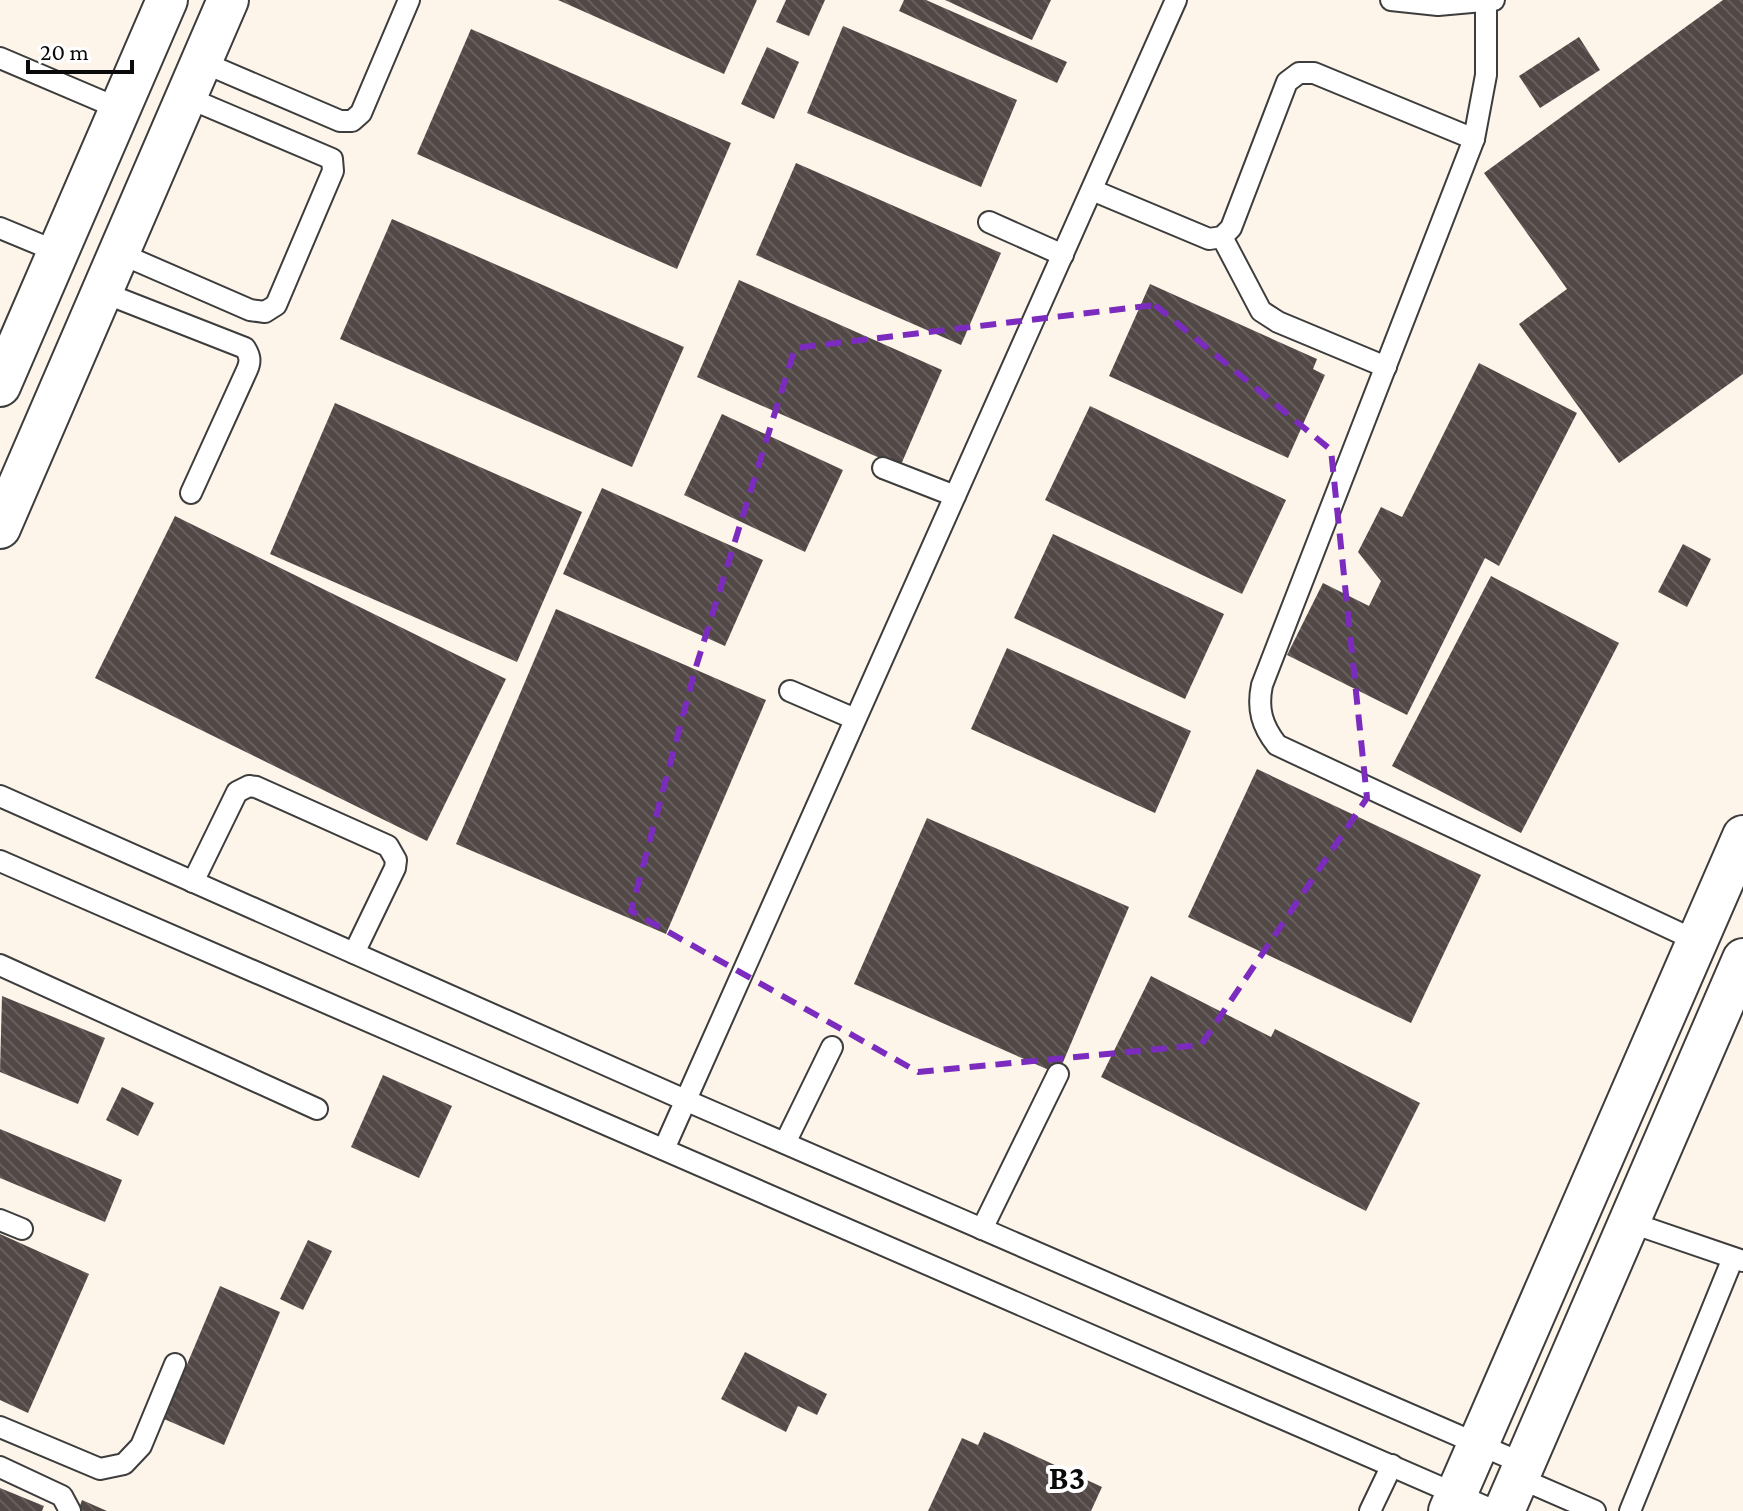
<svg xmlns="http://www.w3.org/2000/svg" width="1743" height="1511" font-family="'Crimson Pro',serif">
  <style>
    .building { fill: url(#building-back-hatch) }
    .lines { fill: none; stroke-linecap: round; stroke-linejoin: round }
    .lane-casing { stroke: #3d3d3d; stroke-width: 24 }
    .street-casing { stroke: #3d3d3d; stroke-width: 44 }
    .lane { stroke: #fff; stroke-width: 20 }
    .street { stroke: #fff; stroke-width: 40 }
    .marked { fill: none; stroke: #7b2cbf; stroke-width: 6; stroke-dasharray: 16 10; stroke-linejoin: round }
    .labels { text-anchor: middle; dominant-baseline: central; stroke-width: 8; stroke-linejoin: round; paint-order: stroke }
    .district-label { font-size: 34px; font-weight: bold; fill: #0a0a0a; stroke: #fff }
  </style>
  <defs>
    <pattern id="building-back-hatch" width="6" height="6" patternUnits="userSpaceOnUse" patternTransform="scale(2)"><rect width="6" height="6" fill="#524947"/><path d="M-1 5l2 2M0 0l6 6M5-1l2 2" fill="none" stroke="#665f5d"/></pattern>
  </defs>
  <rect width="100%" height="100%" fill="#fdf5e9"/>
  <g class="building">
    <polygon points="558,0 757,0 724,74"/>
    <polygon points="786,0 825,0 809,36 776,22"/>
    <polygon points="904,0 926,0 1067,62 1057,83 899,11"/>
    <polygon points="945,0 1051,0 1032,40"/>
    <polygon points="1723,0 1743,0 1743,374 1619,463 1519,324 1567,289 1484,173"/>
    <polygon points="843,26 1017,100 981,187 807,113"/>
    <polygon points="471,29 731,143 677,269 417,154"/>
    <polygon points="1579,37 1600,70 1540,108 1519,76"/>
    <polygon points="767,47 799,62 774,119 741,104"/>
    <polygon points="796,163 1001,253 961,345 756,255"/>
    <polygon points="392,219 684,347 632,467 340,339"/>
    <polygon points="739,280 942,370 900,467 697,377"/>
    <polygon points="1150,284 1317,359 1313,369 1325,375 1288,458 1109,376"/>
    <polygon points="1479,363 1577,413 1499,566 1485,558 1407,715 1287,655 1323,583 1369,606 1381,581 1358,552 1381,507 1402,517"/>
    <polygon points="335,403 582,512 517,662 270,554"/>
    <polygon points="1090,406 1286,500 1242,594 1045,500"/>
    <polygon points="722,414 843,470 805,552 684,495"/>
    <polygon points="602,488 763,560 725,646 563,574"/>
    <polygon points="175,516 506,679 427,841 95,678"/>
    <polygon points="1053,534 1224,614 1185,699 1014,618"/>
    <polygon points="1683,544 1711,559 1687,607 1658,592"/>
    <polygon points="1491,576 1619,643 1521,833 1392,766"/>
    <polygon points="556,609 766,700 666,934 456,844"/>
    <polygon points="1007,648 1191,731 1155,813 971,729"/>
    <polygon points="1257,769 1481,875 1411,1023 1188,917"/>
    <polygon points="927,818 1129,907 1058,1074 854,984"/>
    <polygon points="1151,976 1271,1037 1275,1029 1420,1103 1366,1211 1101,1077"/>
    <polygon points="2,996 105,1038 78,1104 0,1072"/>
    <polygon points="383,1075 452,1106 419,1178 351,1147"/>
    <polygon points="122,1087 154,1103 138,1136 106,1120"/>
    <polygon points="0,1129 122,1180 105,1222 0,1178"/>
    <polygon points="0,1234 89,1274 28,1413 0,1400"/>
    <polygon points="308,1240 332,1251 303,1310 280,1299"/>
    <polygon points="220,1286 280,1312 224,1445 164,1419"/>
    <polygon points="745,1352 827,1394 817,1415 798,1406 786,1432 721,1399"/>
    <polygon points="984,1432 1102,1487 1091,1511 928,1511 962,1438 978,1445"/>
    <polygon points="0,1488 44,1506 42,1511 0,1511"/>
    <polygon points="82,1500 107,1511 78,1511"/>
  </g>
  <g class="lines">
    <g class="lane-casing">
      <g id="lane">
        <polyline points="1391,0 1438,5 1494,0"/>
        <path d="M 1486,3 L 1486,75 L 1474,139 L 1262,685 C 1257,709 1262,726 1277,745 L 1697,941"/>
        <polyline points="0,58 120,109"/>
        <polyline points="202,62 340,121 352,121 361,113 409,0"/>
        <polyline points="1092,190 1209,239 1222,237 1231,228 1287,82 1299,73 1314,73 1474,139"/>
        <polyline points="989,222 1063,255"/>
        <polyline points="0,228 58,252"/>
        <polyline points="1222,237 1261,311 1278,322 1386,367"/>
        <polyline points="119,253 250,310 265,312 276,305 333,171 332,159 186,97"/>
        <path d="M 102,292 L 245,348 C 250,356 251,361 247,370 L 191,493"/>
        <polyline points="883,468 955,496"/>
        <polyline points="790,691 855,719"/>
        <polyline points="0,796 685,1100 1524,1464"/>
        <polyline points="0,861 1495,1511"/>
        <polyline points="193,882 237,792 249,786 256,787 388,846 396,860 395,868 354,953"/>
        <polyline points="0,965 317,1109"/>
        <polyline points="785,1143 832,1047"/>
        <polyline points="664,1149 1176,0"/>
        <polyline points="0,1220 22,1229"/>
        <polyline points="1629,1222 1743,1261"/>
        <polyline points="982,1229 1058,1074"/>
        <polyline points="0,1427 100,1469 124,1464 141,1446 175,1364"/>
        <polyline points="0,1467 62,1496 70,1511"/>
        <polyline points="1519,1478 1595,1511"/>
        <polyline points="1370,1511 1392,1465"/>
        <polyline points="1630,1511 1733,1258"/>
      </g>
    </g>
    <g class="street-casing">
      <g id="street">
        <polyline points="0,386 167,0"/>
        <polyline points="0,528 228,0"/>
        <polyline points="1449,1511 1743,836"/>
        <polyline points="1504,1511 1743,959"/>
      </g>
    </g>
    <use href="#lane" class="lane"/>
    <use href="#street" class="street"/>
  </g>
  <path class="marked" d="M 1155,305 L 1331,450 L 1367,798 L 1201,1045 L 918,1072 L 631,911 L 695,670 L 795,348 Z"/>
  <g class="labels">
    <g class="district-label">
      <text x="1067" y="1477">B3</text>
    </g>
  </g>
  <path d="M28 60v12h104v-12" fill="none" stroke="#0a0a0a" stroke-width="4"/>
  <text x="40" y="60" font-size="24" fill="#0a0a0a" stroke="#ffffff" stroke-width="6" paint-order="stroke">20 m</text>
</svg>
